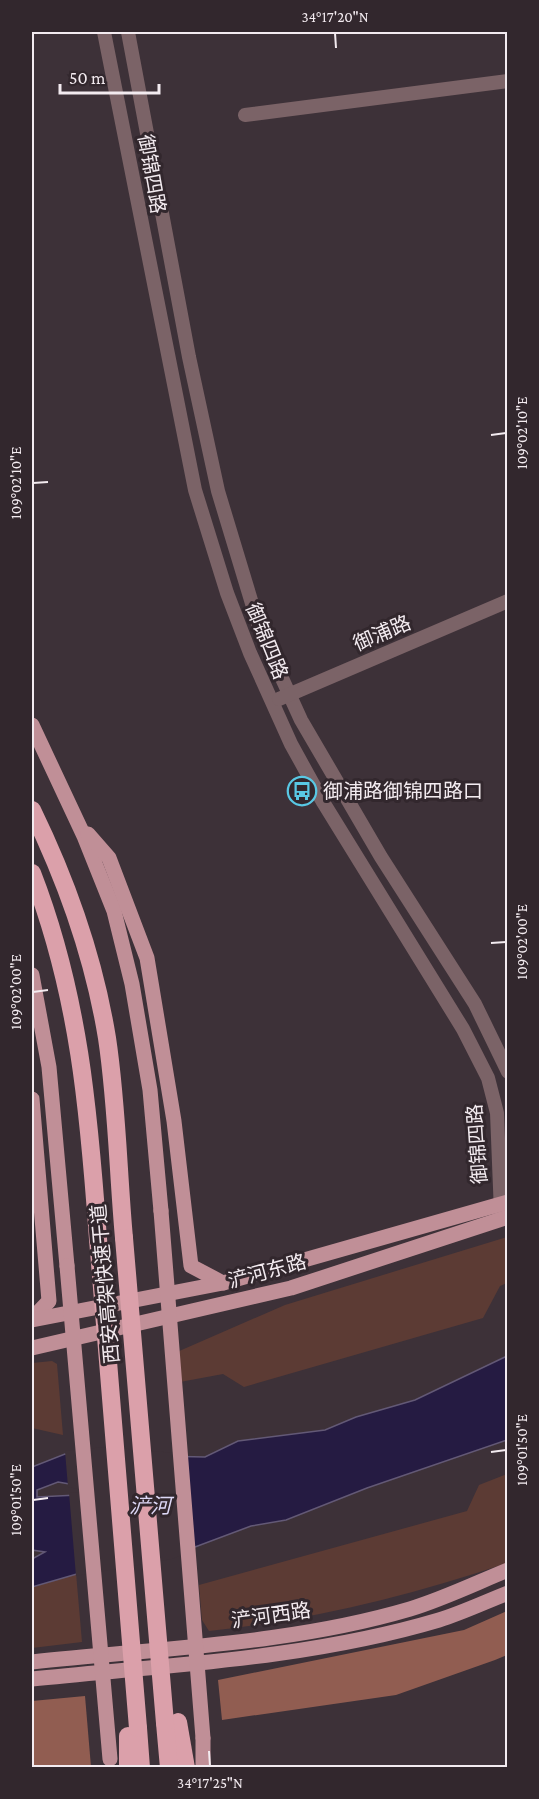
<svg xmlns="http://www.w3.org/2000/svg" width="539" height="1799" font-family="'Crimson Pro','Noto Sans SC',serif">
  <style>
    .green { fill: #5c3b34 }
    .forest { fill: #915d51 }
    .water { fill: #251b42; stroke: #635976; stroke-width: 1.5; fill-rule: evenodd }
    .pier { fill: #3d3138 }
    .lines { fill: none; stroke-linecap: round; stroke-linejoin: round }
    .minor { stroke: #7b6367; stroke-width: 14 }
    .major { stroke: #c08f97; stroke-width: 15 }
    .highway { stroke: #dba0aa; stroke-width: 18 }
    .major-bridge { stroke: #c08f97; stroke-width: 15 }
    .highway-bridge { stroke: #dba0aa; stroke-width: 18 }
    .ticks { fill: none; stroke: #f3ebf0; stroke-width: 2 }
    .labels { text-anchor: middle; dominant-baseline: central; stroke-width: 6; stroke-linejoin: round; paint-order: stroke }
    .street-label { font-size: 20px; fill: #f3ebf0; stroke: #32272d }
    .poi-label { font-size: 20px; fill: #f3ebf0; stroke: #32272d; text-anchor: start }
    .water-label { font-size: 21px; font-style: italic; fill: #ddd8f6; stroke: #32272d }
    .neatline { fill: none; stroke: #f3ebf0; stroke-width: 2 }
    .ticks-label { font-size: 15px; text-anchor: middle; fill: #f3ebf0 }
  </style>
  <rect width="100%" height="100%" fill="#3d3138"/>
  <g class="green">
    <polygon points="507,1237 507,1283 500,1286 483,1318 244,1387 223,1374 180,1382 177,1352 285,1305"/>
    <polygon points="52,1361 57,1364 63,1435 32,1428 32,1363"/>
    <path d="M 507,1474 L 507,1563 C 410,1596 311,1620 209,1631 L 202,1620 L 199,1585 L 467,1511 L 479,1485 Z"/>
    <polygon points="76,1573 82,1642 32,1648 32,1587"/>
  </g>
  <g class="forest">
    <polygon points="507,1611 507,1655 495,1660 396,1695 222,1720 218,1680 464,1630"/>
    <polygon points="85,1696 91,1767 32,1767 32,1701"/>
  </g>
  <path class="water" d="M 507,1356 L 507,1440 L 367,1488 L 286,1520 L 251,1526 L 195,1547 L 101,1567 L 32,1587 L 32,1559 L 45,1552 L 32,1550 L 32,1467 L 65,1454 L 205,1457 L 238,1441 L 325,1430 L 356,1417 L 415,1400 ZM 58,1482 L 98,1489 L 98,1494 L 37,1497 L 37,1490 Z"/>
  <polygon class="pier" points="105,1447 187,1454 195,1550 172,1559 76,1576 69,1493 93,1492 68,1487 65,1451"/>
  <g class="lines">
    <g class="minor">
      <polyline points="104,32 195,490 227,593 250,653 291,744 323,802 463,1029 488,1078 497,1113 501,1213"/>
      <polyline points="128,32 189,357 218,491 260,630 301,720 381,857 475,1004 508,1072"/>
      <polyline points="245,115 508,81"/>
      <polyline points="279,699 508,601"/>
    </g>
    <g class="major">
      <polyline points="32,725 84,836 114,911 132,984 150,1090 161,1211"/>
      <polyline points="88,834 109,858 147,958 174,1121 191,1266 223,1283"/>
      <polyline points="32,975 49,1067 67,1266"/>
      <polyline points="32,1099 49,1301 32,1319"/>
      <polyline points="32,1320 223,1283 508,1202"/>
      <polyline points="32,1348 291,1288 508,1217"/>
      <path d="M 32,1662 C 157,1648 288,1645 410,1609 C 443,1599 476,1583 508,1570"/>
      <path d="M 32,1679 C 167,1665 308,1659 439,1620 C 462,1613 485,1602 508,1593"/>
      <polyline points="203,1738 203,1768"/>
    </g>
    <g class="highway">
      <path d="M 32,810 C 67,882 94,958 107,1038 C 117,1104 118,1172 124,1238"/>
      <path d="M 32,873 C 79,994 89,1112 98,1239"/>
      <polyline points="178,1722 186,1768"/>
      <polyline points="165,1723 169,1768"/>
      <polyline points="138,1728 141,1768"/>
      <polyline points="128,1768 128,1736"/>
    </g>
    <g class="major-bridge">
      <polyline points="161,1211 203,1738"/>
      <polyline points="67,1266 110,1759"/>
    </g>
    <g class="highway-bridge">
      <polyline points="124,1238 165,1723"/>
      <polyline points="98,1239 138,1728"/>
    </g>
  </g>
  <path class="ticks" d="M 335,33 L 336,48M 491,435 L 506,433M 33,483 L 48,482M 491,943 L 506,942M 33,992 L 48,990M 491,1452 L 506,1450M 33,1500 L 48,1498M 209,1751 L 210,1766"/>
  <defs>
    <g id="bus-ring" transform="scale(1.5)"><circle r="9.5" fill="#32272d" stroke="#59c8e4" stroke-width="1.5"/><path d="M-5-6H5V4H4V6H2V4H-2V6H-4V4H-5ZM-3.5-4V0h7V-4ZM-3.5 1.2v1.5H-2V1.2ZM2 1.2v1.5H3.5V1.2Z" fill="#59c8e4"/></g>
  </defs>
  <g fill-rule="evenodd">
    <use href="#bus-ring" x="302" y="791"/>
  </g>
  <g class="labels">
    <g class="street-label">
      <text transform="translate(152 174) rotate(80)">御锦四路</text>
      <text transform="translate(382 633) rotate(-23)">御浦路</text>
      <text transform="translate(267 641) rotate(68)">御锦四路</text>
      <text transform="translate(477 1144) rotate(-94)">御锦四路</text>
      <text transform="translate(267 1271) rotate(-15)">浐河东路</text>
      <text transform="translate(105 1284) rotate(-95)">西安高架快速干道</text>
      <text transform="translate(271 1615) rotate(-8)">浐河西路</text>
    </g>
    <g class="poi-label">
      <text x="323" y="791">御浦路御锦四路口</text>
    </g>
    <g class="water-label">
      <text x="150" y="1506">浐河</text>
    </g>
  </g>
  <rect width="539" height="1799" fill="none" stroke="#32272d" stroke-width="66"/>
  <path d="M60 84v9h99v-9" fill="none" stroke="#f3ebf0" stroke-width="3"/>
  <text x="69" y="84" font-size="18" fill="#f3ebf0" stroke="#32272d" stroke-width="4.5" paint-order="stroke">50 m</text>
  <rect x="33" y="33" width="473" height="1733" class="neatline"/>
  <g class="ticks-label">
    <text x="335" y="22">34°17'20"N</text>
    <text transform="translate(522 433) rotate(-90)" y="5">109°02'10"E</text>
    <text transform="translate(16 483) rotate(-90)" y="5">109°02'10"E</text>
    <text transform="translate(522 942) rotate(-90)" y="5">109°02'00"E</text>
    <text transform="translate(16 992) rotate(-90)" y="5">109°02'00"E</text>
    <text transform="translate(522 1450) rotate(-90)" y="5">109°01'50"E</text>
    <text transform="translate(16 1500) rotate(-90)" y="5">109°01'50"E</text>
    <text x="210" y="1788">34°17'25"N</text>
  </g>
</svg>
